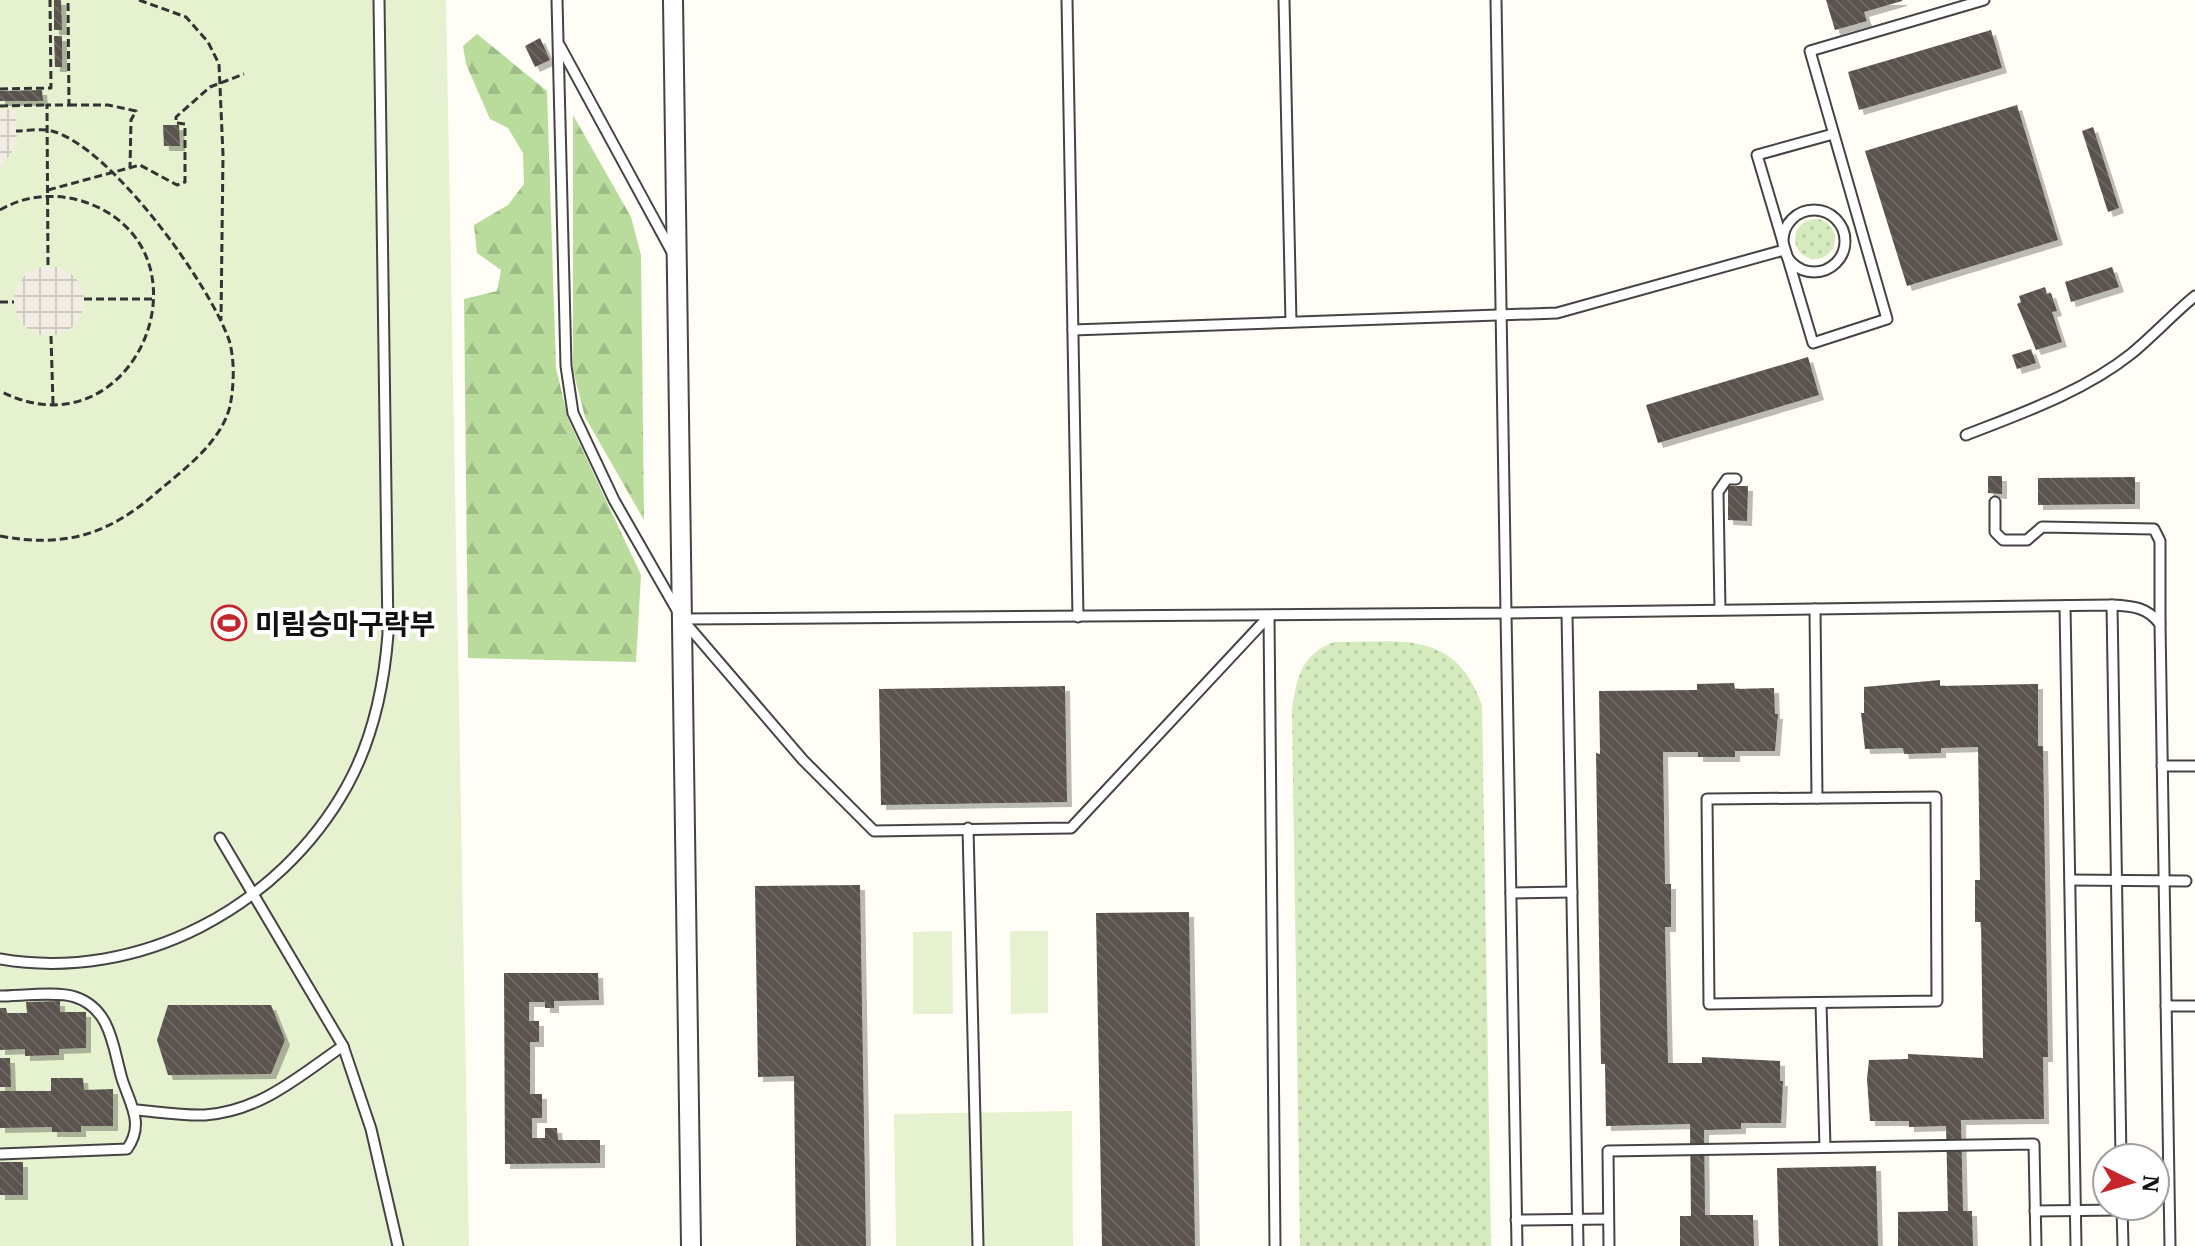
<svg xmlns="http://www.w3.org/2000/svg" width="2195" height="1246" font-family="'IBM Plex Serif','Noto Sans KR',serif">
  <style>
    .grass { fill: url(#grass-dots) }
    .forest { fill: url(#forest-firs) }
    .pitch { fill: #e6f2cf }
    .plaza { fill: url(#plaza-grid) }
    .building { fill: url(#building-back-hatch); filter: url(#shadow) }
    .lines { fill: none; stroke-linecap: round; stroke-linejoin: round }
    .lane-casing { stroke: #444; stroke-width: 13 }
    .street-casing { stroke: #444; stroke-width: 22 }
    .path { stroke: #333; stroke-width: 3; stroke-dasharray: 8 4; stroke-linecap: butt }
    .lane { stroke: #fff; stroke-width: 9 }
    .street { stroke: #fff; stroke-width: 18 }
    .labels { text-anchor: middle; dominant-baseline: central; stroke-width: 8; stroke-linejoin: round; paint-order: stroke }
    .poi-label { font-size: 28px; font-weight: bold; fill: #111; stroke: #fff; text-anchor: start }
  </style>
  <defs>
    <pattern id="grass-dots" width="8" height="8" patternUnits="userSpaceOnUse" patternTransform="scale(2)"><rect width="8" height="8" fill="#d5ebbd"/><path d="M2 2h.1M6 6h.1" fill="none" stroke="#b6c8a1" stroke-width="1.8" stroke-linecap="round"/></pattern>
    <pattern id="forest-firs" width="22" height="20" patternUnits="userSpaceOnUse" patternTransform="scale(2)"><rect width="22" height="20" fill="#b9dc9c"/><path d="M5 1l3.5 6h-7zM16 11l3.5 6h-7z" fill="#9ebc85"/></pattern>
    <pattern id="plaza-grid" width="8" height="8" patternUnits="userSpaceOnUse" patternTransform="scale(2)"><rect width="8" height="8" fill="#f1ede2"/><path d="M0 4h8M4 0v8" fill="none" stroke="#cecac1"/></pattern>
    <pattern id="building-back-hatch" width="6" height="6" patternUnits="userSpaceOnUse" patternTransform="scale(2)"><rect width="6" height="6" fill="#5a524d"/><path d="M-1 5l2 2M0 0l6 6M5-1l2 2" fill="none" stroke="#6d6662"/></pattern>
    <filter id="shadow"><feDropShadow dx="5" dy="5" stdDeviation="0" flood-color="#0004"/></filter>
  </defs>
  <rect width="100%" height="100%" fill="#fffdf5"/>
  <g class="grass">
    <circle cx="1815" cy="239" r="20"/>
    <path d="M 1334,642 C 1402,642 1455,629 1482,705 L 1491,1246 L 1300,1246 L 1292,710 C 1297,677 1301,655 1334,642 Z"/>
  </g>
  <g class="forest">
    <polygon points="477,34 547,91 556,368 568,419 641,575 636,662 468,658 464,299 497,291 501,270 477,253 474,225 508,205 524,184 523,153 508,128 490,119 466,64 463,46"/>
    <polygon points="573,115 631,217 641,255 644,520 585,417 573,370"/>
  </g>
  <g class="pitch">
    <polygon points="0,0 446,0 469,1246 0,1246"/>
    <polygon points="952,931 953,1014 913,1014 913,932"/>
    <polygon points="1010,931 1048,931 1048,1013 1011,1014"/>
    <polygon points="1072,1111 1073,1246 896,1246 894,1114"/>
  </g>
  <g class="plaza">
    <polygon points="16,109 17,145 0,168 0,110"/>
    <circle cx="49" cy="301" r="35"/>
  </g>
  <g class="building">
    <polygon points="54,0 61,0 62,30 54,30"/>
    <polygon points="1826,0 1902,0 1902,1 1864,12 1867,21 1835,30"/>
    <polygon points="1991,30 2002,68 1859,110 1848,72"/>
    <polygon points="54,36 62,36 62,67 55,67"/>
    <polygon points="540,38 550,60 535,67 525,46"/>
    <polygon points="42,90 43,101 0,101 0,91"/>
    <polygon points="2017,105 2058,240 1907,286 1865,151"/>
    <polygon points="163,125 179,125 180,146 164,146"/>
    <polygon points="2093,127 2119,208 2108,212 2082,131"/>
    <polygon points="2112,267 2119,287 2071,302 2065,282"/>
    <polygon points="2045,287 2047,294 2051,293 2057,311 2052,312 2062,342 2036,350 2017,304 2021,302 2019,296"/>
    <polygon points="2031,349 2036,363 2017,369 2012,355"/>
    <polygon points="1808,357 1819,395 1658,443 1646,405"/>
    <polygon points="1988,476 2002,476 2002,494 1988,493"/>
    <polygon points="2135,477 2135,504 2038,505 2038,478"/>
    <polygon points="1728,486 1748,486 1747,521 1728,520"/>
    <polygon points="1940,680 1940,686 2038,684 2038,746 2043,746 2048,1057 2043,1057 2044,1119 1961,1120 1963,1211 1972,1211 1973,1246 1898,1246 1898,1212 1948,1211 1946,1126 1909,1127 1909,1121 1870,1121 1867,1079 1869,1060 1908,1059 1908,1054 1983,1058 1981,922 1975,922 1975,880 1980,880 1978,747 1941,748 1941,753 1904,754 1903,748 1865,749 1861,713 1864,713 1864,687"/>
    <polygon points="1734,683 1735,689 1774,688 1775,714 1778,714 1775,751 1735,751 1735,757 1698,757 1698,752 1663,752 1665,884 1671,884 1671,927 1665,927 1668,1063 1702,1063 1702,1057 1780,1061 1780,1081 1783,1081 1781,1123 1741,1123 1741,1129 1704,1130 1705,1215 1753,1215 1754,1246 1680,1246 1680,1216 1691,1216 1690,1124 1606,1126 1605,1064 1601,1064 1596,753 1600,754 1599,691 1697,690 1697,684"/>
    <polygon points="1065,686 1067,802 881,805 879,689"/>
    <polygon points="860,885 866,1246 796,1246 794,1076 758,1077 755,886"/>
    <polygon points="1189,912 1195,1246 1102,1246 1096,913"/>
    <polygon points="504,973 598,973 599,1000 554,1001 554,1008 545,1008 545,1002 529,1002 529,1021 539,1021 539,1042 530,1042 530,1094 542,1094 542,1118 532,1118 532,1138 545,1138 545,1128 557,1128 558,1140 600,1140 600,1163 505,1164"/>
    <polygon points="60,1001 60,1012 86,1012 86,1048 59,1049 59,1055 25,1056 25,1049 0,1050 0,1008 6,1008 7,1013 27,1013 26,1002"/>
    <polygon points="168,1005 271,1005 285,1040 271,1074 168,1075 157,1040"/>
    <polygon points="0,1058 10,1058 11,1087 0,1087"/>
    <polygon points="51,1078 83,1078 84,1090 113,1089 113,1126 81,1126 81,1132 52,1132 52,1127 0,1128 0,1091 51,1091"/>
    <rect x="0" y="1162" width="23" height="33"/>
    <polygon points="1876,1166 1878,1246 1779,1246 1777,1168"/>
  </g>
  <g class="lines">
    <g class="lane-casing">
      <g id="lane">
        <polyline points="557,0 566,366 573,413 614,500 682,619 803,760 874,831 1071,828 1269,616"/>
        <polyline points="1067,0 1078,617"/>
        <polyline points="1284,0 1291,322"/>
        <polyline points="560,46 673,254"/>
        <polyline points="1833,134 1757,155 1813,343 1887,319 1810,51 1984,0"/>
        <circle cx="1814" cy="241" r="31"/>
        <polyline points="1073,330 1557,313 1784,250"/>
        <path d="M 1966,435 C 2022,413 2083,392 2131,354 C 2153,336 2173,314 2195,296"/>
        <polyline points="1995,502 1995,532 2003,540 2027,540 2042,527 2154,529 2160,541 2160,624"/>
        <polyline points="2112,605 2121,1158"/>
        <polyline points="2065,606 2076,1246"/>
        <polyline points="1815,609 1817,798"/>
        <polyline points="1720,610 1718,492 1727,479 1736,479"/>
        <polyline points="1567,613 1578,1246"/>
        <polyline points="1269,616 1275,1246"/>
        <polyline points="682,619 1506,613 1496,0"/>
        <polyline points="2162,766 2195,766"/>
        <polygon points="1936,797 1937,1001 1709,1004 1707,799"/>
        <polyline points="968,828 978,1246"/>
        <polyline points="220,838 343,1046"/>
        <polyline points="2070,880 2186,881"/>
        <polyline points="1511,893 1572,892"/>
        <path d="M 0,959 C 139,983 280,907 347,786 C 373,739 384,687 388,634 L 379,0"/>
        <path d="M 0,996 C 19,996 58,991 75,997 C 112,1009 113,1049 122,1079 C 130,1104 145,1124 127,1149 L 0,1154"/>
        <polyline points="1821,1003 1825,1147"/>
        <polyline points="2166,1006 2195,1006"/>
        <path d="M 136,1110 C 159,1112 183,1116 205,1115 C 261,1111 299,1076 343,1046 L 371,1129 L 398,1246"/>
        <polyline points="2122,1206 2123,1246"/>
        <polyline points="2035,1211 2122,1210"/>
        <polyline points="1516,1220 1608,1219"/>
        <path d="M 1517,1246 L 1506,613 L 2112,605 C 2133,606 2147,607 2160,624 L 2170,1246"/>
        <polyline points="1609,1246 1608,1151 2034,1144 2036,1246"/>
      </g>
    </g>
    <g class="street-casing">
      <polyline id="street" points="673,0 691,1246"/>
    </g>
    <g class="path">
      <polyline points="139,0 186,17 208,42 219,64 223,155 221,320"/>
      <polyline points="0,89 51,88 50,0"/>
      <polyline points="69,105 108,105 136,111 131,120 130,168"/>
      <polyline points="0,106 47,105"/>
      <polyline points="48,190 140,165 177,185 185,182 185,124 176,123 176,117 210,87 244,74"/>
      <path d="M 0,210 C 25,195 55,193 82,201 C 222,246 136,461 0,391"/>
      <polyline points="48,265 47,105 69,105 68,0"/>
      <polyline points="84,299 155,299"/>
      <polyline points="0,302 14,302"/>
      <polyline points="51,336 53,404"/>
      <path d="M 0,536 C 64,548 108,535 156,493 C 183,470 221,443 230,406 C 234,386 235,360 229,340 C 209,283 111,147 52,131 C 42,128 27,131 16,131"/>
    </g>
    <use href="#lane" class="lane"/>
    <use href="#street" class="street"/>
  </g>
  <defs>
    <g id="stadium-ring" transform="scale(1.8)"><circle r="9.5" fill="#fff" stroke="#c4262e" stroke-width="1.5"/><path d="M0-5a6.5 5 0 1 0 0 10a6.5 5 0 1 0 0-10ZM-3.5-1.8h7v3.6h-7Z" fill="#c4262e"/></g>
  </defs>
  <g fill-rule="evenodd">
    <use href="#stadium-ring" x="229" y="623"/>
  </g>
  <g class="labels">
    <g class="poi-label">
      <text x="255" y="623">미림승마구락부</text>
    </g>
  </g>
  <g transform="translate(2131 1182) rotate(95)"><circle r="38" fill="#ffffff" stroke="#a0a0a0" stroke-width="2"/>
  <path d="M0-6L14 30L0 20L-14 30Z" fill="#c4262e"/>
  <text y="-12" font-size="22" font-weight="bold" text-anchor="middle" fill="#111111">N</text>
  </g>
</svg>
